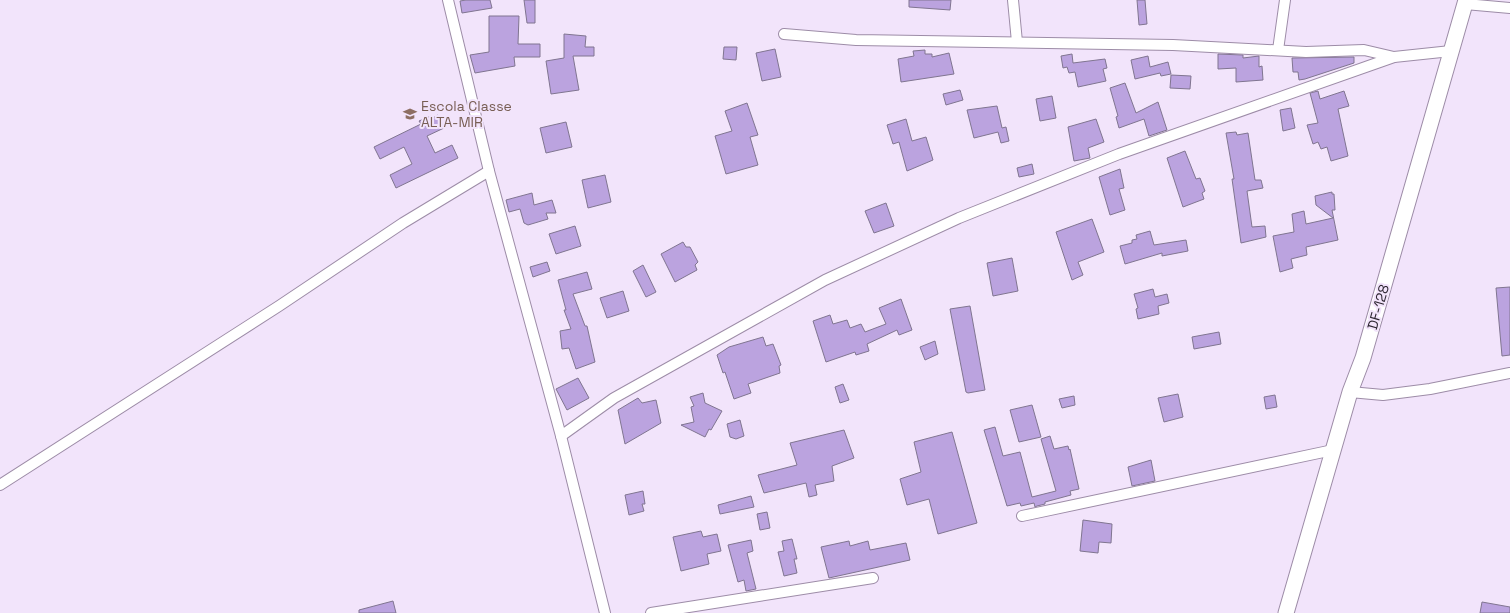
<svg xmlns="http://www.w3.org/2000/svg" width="1510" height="613" font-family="'Space Grotesk',sans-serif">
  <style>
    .building { fill: #bba3df; stroke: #807590 }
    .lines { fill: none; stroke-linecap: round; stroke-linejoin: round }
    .minor-casing { stroke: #9d8ca7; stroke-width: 12 }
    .primary-casing { stroke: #9d8ca7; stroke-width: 17 }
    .minor { stroke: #fff; stroke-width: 10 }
    .primary { stroke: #fff; stroke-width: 15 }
    .labels { text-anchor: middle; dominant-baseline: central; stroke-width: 4; stroke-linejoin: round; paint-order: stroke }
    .education-label { font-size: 14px; fill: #785e54; stroke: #f2e4fb; text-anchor: start }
    .street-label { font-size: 14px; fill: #2d2631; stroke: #f2e4fb }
  </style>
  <rect width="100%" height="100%" fill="#f2e4fb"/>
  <g class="building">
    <polygon points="466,0 490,0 492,8 462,13 460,1"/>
    <polygon points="524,0 535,0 535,23 527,23"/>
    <polygon points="909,0 951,0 950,10 909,7"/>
    <polygon points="1137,0 1145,0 1147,24 1139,25"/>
    <polygon points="489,16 519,16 518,44 540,44 540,57 514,57 515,66 475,73 470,55 489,52"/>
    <polygon points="564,34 586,36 585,47 594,47 594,56 573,56 579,90 551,94 546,61 564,58"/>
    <polygon points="724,47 737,47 736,60 723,59"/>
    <polygon points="775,49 781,77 762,81 756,53"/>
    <polygon points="925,50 925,54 932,54 932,57 949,53 954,74 901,82 898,59 914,56 913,51"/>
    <polygon points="1072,54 1073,63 1105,59 1107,68 1103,69 1106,81 1078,87 1075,72 1069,73 1067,67 1063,68 1061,56"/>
    <polygon points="1218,54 1243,55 1243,58 1259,56 1259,67 1262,66 1263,80 1236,82 1236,68 1218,69"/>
    <polygon points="1148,56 1150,67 1168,62 1171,74 1161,76 1160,73 1135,79 1131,60"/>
    <polygon points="1354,57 1354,63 1305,79 1299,80 1298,72 1293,72 1292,58"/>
    <polygon points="1171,75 1191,76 1190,89 1170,88"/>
    <polygon points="1125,83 1136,113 1158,102 1167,130 1149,136 1144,119 1119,128 1116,117 1118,116 1110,88"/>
    <polygon points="960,90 963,100 946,105 943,94"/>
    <polygon points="1318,91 1320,99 1344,91 1349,106 1338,109 1348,156 1331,161 1327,147 1321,149 1318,142 1313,144 1307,125 1318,123 1310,93"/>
    <polygon points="1052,96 1056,118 1040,121 1036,99"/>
    <polygon points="747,103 758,135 750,137 758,165 726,174 715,136 732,131 725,111"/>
    <polygon points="997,106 1002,128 1006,127 1009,141 1001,143 998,132 974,138 967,110"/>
    <polygon points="1291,108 1295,128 1283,131 1280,110"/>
    <polygon points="438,115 444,128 427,136 435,153 452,145 458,158 396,188 390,175 412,164 404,147 380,159 374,147 421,124 419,121 431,116 433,118"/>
    <polygon points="906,119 912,141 926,137 933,160 907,171 899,142 893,144 887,125"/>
    <polygon points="1096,119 1104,142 1088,148 1090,158 1074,161 1068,127"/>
    <polygon points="566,122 572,147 546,153 540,128"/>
    <polygon points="1236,132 1237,135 1248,133 1255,180 1261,180 1263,188 1247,191 1252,227 1265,226 1266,237 1241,243 1232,179 1234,179 1226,133"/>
    <polygon points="1185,151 1196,179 1200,178 1205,191 1202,193 1204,199 1183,207 1167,158"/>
    <polygon points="1032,164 1034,174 1019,177 1017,168"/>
    <polygon points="1120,169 1124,188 1119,189 1125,210 1110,215 1099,177"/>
    <polygon points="605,175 611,202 588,208 582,180"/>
    <polygon points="1332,192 1332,194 1334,194 1335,210 1332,210 1338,240 1306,247 1307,255 1291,259 1293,268 1280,272 1273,236 1294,232 1292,214 1304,211 1306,224 1333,218 1316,205 1315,196"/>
    <polygon points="532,193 534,205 552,200 556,213 546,213 548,219 528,225 524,223 520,209 509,212 506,200"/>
    <polygon points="886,203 894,226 874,233 865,211"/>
    <polygon points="1092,219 1104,252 1078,262 1083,275 1072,280 1056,232"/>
    <polygon points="575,226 581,246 556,254 549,234"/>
    <polygon points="1150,231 1154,245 1186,240 1188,251 1162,256 1162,253 1125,264 1120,246 1132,243 1132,240 1137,239 1136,235"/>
    <polygon points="683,242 686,247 690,247 698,262 695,265 697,270 675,282 661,254"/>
    <polygon points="1012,258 1018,291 993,296 987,263"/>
    <polygon points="547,262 550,271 533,277 530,267"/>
    <polygon points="643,265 656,292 646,297 633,271"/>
    <polygon points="587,272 592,289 573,294 585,326 587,326 595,362 576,369 569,348 562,349 560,331 571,329 564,310 566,310 558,280"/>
    <polygon points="1510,287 1510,355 1502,356 1496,288"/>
    <polygon points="1153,289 1155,297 1167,294 1169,303 1158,306 1159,314 1138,319 1136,309 1138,308 1134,294"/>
    <polygon points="623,291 629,311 607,318 600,298"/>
    <polygon points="901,299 912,330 899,335 897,330 867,344 869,351 856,355 855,352 826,362 813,321 830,315 833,324 847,320 850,328 861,324 865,332 886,324 879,308"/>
    <polygon points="970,306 985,390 968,393 966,392 950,309"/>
    <polygon points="1219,332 1221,344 1194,349 1192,337"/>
    <polygon points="763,337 766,346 773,344 781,365 779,366 780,373 748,384 751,393 734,399 725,372 723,373 717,355 729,347"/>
    <polygon points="935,341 938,354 925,360 920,347"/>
    <polygon points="578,378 589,398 567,410 556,389"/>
    <polygon points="843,384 849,400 840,403 835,387"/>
    <polygon points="703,393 705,403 722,411 711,430 709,429 705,437 681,425 694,422 691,407 694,406 690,397"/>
    <polygon points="1178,394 1183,417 1164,422 1158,398"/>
    <polygon points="1275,395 1277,407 1266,409 1264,397"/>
    <polygon points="1074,396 1075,405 1062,408 1059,399"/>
    <polygon points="638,398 642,403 656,400 661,423 625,444 618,410"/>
    <polygon points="1032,405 1041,437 1019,442 1010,410"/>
    <polygon points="740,420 744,436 736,439 730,437 727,424"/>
    <polygon points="995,427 1003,456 1020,452 1032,497 1056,491 1041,439 1050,436 1054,449 1068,446 1069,450 1070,449 1079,489 1070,491 1071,495 1045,502 1045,504 1037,506 1035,507 1034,503 1021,506 1020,503 1007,506 984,430"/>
    <polygon points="844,430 854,458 832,466 834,481 815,485 817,495 809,497 806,483 764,493 758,475 797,465 790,443"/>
    <polygon points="952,432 977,523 938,534 929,499 907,505 900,479 921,472 914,442"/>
    <polygon points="1151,460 1155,481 1132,486 1128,467"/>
    <polygon points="643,491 645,504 642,504 644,511 629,515 625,495"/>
    <polygon points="751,496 754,507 720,514 718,505"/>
    <polygon points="767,512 770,528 760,530 757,514"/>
    <polygon points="1083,520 1112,524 1111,543 1099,542 1098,553 1080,551"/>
    <polygon points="701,531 703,537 717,534 721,551 707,554 709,564 681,571 673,537"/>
    <polygon points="792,539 797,559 794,559 797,573 784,576 778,552 784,551 782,541"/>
    <polygon points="751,540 753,551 747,553 756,589 746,591 744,580 738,582 728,545"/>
    <polygon points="849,541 850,546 868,541 870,550 906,543 910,560 829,578 821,547"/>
    <polygon points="393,601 396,613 359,613 359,610"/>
    <polygon points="1482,602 1510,607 1510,613 1480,613"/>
  </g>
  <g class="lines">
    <g class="minor-casing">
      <g id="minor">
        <polyline points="448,0 489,171 561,436 605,613"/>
        <polyline points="1013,0 1017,42"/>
        <polyline points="1465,4 1510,8"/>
        <polyline points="784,34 856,40 1173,45 1306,52 1364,50 1394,57"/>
        <polyline points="1278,50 1285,0"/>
        <polyline points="1350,392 1383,395 1430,389 1510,373"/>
        <polyline points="561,436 614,398 825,280 959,218 1119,154 1394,57 1451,51"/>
        <polyline points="0,485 279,306 403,223 489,171"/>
        <polyline points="1022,516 1333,450"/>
        <polyline points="651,613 873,578"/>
      </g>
    </g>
    <g class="primary-casing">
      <polyline id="primary" points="1286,613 1350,392 1363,358 1466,0"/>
    </g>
    <use href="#minor" class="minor"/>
    <use href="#primary" class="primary"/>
  </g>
  <defs>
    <g id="school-bare" transform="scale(1.08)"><path d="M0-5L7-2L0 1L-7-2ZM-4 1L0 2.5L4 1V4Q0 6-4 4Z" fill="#8d6e63" stroke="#f2e4fb" stroke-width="2.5" paint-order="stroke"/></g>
  </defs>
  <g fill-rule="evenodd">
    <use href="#school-bare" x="410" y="114"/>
  </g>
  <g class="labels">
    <g class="education-label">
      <text x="421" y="106">Escola Classe<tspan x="421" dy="16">ALTA-MIR</tspan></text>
    </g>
    <g class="street-label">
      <text transform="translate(1378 307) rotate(-74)">DF-128</text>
    </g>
  </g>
</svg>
